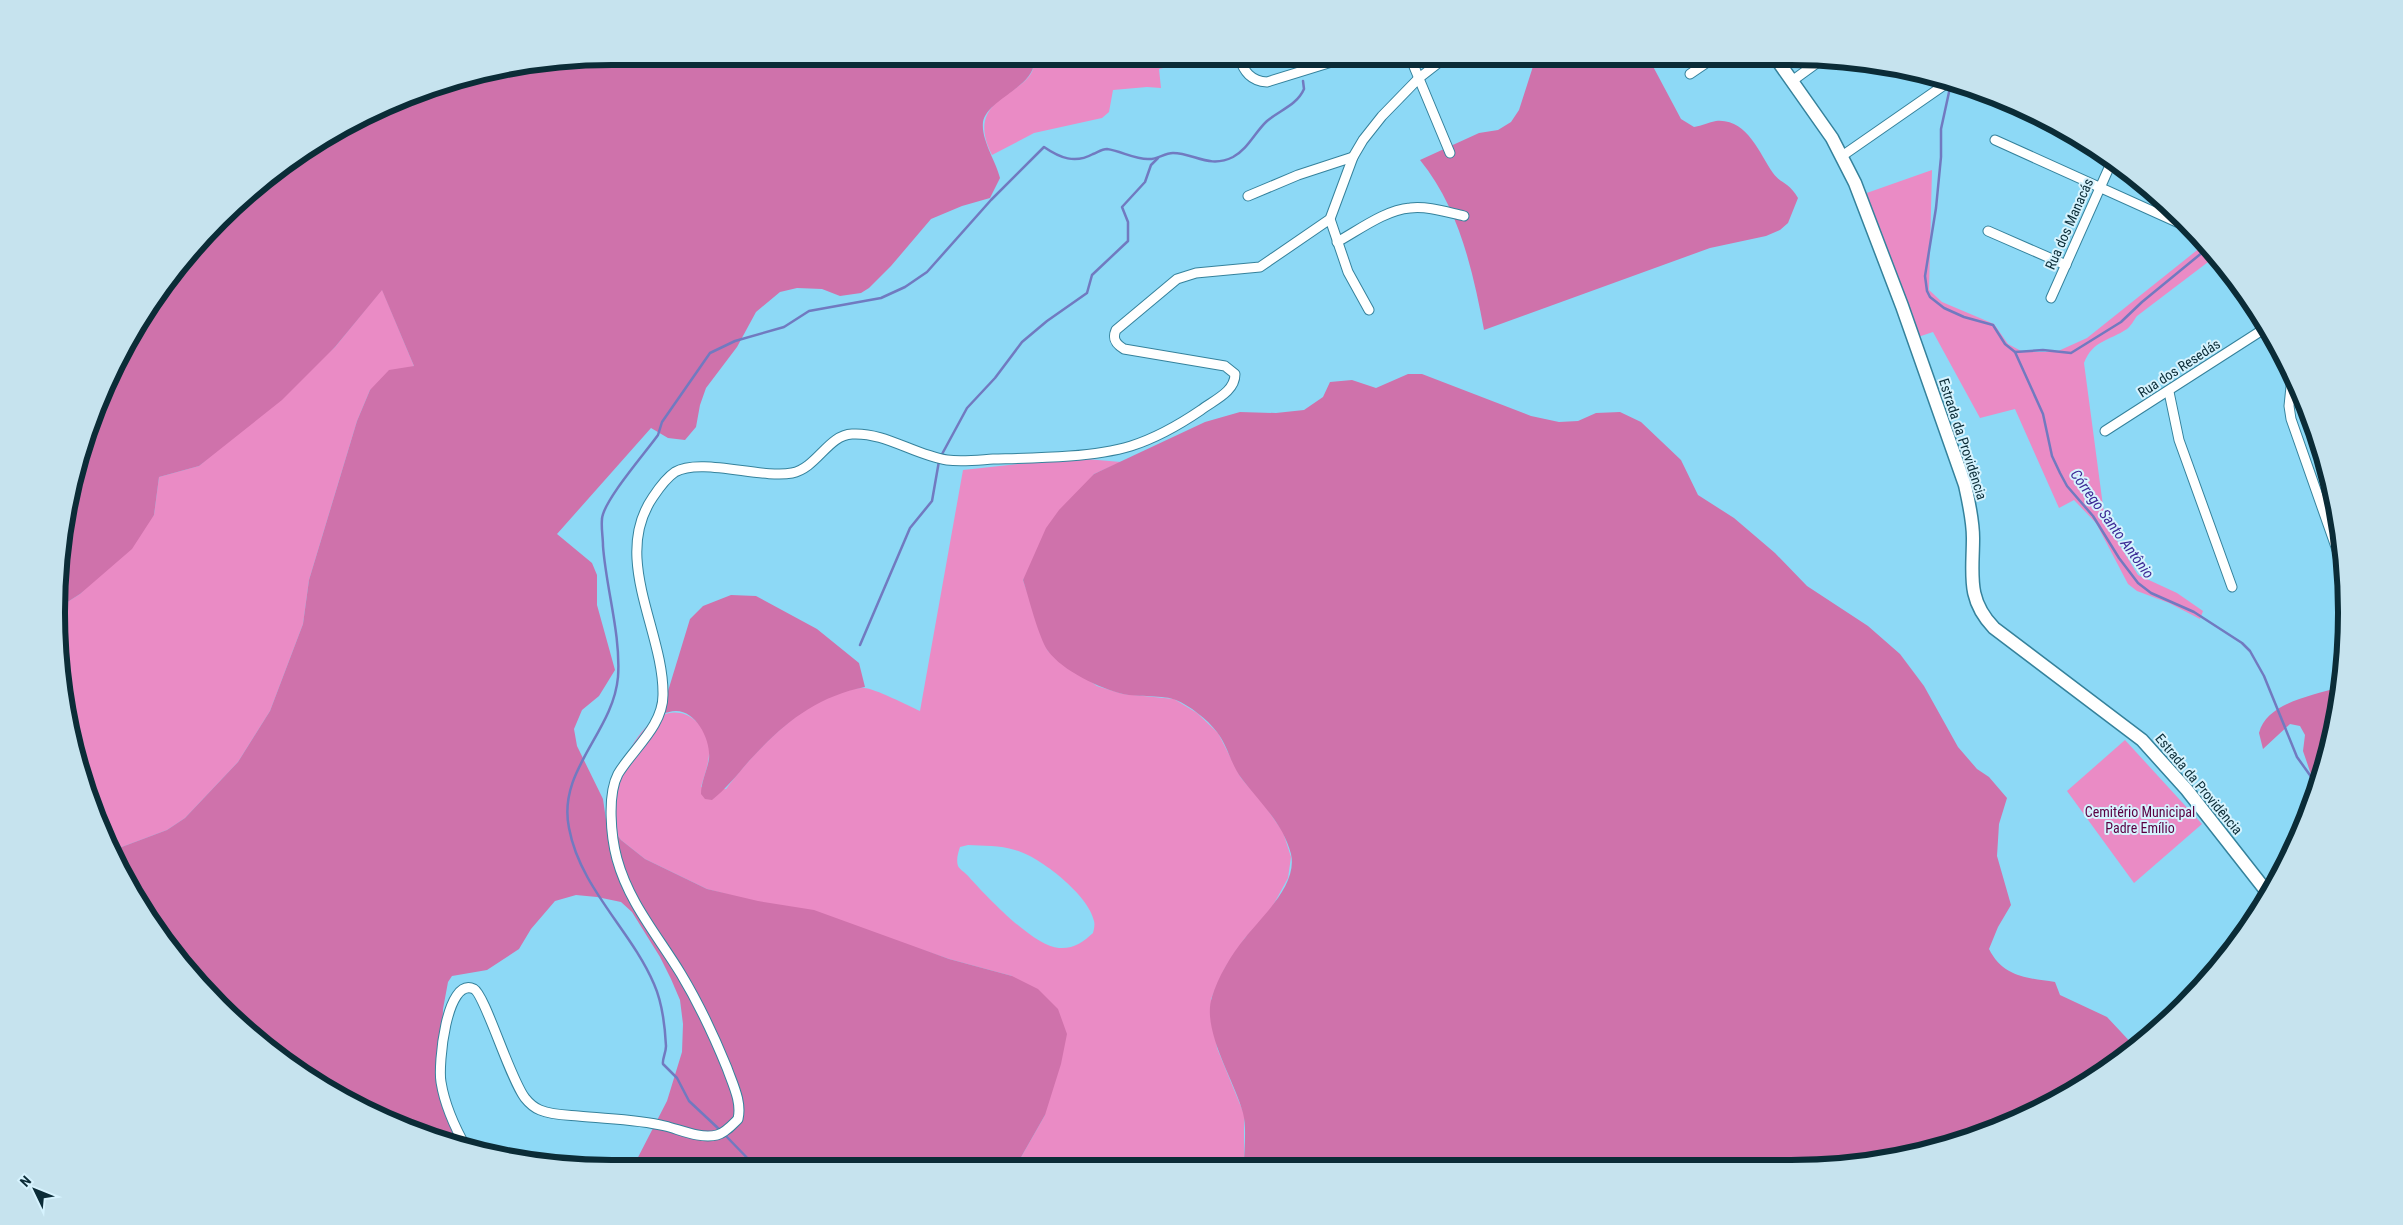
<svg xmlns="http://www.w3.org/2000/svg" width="2403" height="1225" font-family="'Roboto Condensed',sans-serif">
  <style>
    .green { fill: #ea8bc5; fill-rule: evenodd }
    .forest { fill: #cf72ab }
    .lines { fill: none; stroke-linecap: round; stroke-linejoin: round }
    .stream { stroke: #717ac0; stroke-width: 2.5 }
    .street-casing { stroke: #35829c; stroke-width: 11 }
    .secondary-casing { stroke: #35829c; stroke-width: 15 }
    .street { stroke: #fff; stroke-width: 9 }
    .secondary { stroke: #fff; stroke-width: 12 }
    .labels { text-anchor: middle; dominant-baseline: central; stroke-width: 4; stroke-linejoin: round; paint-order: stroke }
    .street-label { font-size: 14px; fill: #0b2c37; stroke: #d6f3fe }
    .park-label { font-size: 14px; fill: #5a0041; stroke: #d6f3fe }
    .water-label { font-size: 15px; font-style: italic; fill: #3d2a96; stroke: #d6f3fe }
    .rim { fill: none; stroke: #0b2c37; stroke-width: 6 }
  </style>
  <rect width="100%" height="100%" fill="#8dd9f6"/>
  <g class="green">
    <path d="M 1033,57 L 1172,57 L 1176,65 L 1159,69 L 1161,88 L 1147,87 L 1113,90 L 1109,112 L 1102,118 L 1034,133 L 992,155 C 959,90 1043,96 1033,57 Z"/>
    <path d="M 1932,170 L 1929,290 L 1942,302 L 1994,324 L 2008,344 L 2023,352 L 2056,352 L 2087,338 L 2206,243 L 2216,256 L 2137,316 C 2134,320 2131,326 2127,329 C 2109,341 2093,340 2084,363 L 2105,521 L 2138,575 L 2177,593 L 2203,611 L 2200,619 L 2169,603 L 2137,591 L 2128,584 L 2096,523 L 2074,500 L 2059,508 L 2015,409 L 1980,418 L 1933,332 L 1912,339 L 1861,195 Z"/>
    <polygon points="382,289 414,366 370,390 357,421 309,580 303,624 270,711 238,762 185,818 167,830 111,851 75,757 61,685 58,608 80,594 154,515 159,477 199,466 335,347"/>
    <path d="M 1074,458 L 1121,462 L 1094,474 L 1023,580 L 1048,651 L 1097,686 L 1123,694 L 1174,699 L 1197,713 L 1218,733 L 1241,778 L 1263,803 L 1283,832 L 1291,857 L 1288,878 L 1270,911 L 1245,938 L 1225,968 L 1211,999 L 1217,1048 L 1244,1114 L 1244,1166 L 1016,1166 L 1045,1115 L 1012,976 L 949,959 L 864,930 L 707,889 L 645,859 L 621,840 L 606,820 C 616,787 623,748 650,723 C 672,703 700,713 708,742 C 712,756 705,773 701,787 L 726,789 C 753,752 814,687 864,688 C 874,688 909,706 920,711 L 963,470 ZM 968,845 C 983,846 1000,845 1015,850 C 1039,856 1089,895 1094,921 C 1095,925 1094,929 1093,933 C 1083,942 1074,949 1059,948 C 1034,947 986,896 969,877 C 966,873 960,870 958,866 C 956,860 958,853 960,847 Z"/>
    <polygon points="2125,740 2202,824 2134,883 2067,791"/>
  </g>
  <g class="forest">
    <path d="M 613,56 L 1033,57 C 1041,85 987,98 983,122 C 981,140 996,161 1000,178 L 990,198 L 962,206 L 931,219 L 891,266 L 869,288 L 861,293 L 840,296 L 822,289 L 797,288 L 780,292 L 756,312 L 737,347 L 706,388 L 700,405 L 696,427 L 685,440 L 668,438 L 651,428 L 557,534 L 592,563 L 597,575 L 597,605 L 615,670 L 599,696 L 582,710 L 574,729 L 577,746 L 603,799 L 606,820 L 621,840 L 645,859 L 707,889 L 758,901 L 814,910 L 949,959 L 1012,976 L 1038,989 L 1058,1009 L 1067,1034 L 1061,1064 L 1045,1115 L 1016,1166 L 633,1167 L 667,1101 L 682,1052 L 683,1024 L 680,1000 L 671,979 L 660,957 L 632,912 L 621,902 L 597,897 L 576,895 L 555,901 L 531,929 L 519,949 L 487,970 L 452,976 L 448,982 L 443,1009 L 442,1037 L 446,1112 L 462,1147 L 367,1112 L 303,1075 L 219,1006 L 150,922 L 111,851 L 167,830 L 185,818 L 238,762 L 270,711 L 303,624 L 309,580 L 357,421 L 370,390 L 389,370 L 414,366 L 382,290 L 335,347 L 282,400 L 199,466 L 159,477 L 154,515 L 132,549 L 80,594 L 58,608 L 57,576 L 67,504 L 99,399 L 150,304 L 194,246 L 274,171 L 335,131 L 433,86 L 504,67 Z"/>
    <path d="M 1536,57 L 1648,57 L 1681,119 L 1694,127 C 1702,126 1709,122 1716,121 C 1747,118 1759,153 1773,173 C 1781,184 1789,182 1798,198 L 1788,223 L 1780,230 L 1766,236 L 1710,248 L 1484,330 C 1473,271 1459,208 1420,160 L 1479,133 L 1498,130 L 1511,122 L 1519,110 Z"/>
    <path d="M 1408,374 L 1422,374 L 1531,416 L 1559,422 L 1578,421 L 1596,413 L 1620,412 L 1641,422 L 1681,460 L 1698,495 L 1734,518 L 1775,553 L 1807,586 L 1868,626 L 1900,654 L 1924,686 L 1958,747 L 1977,769 L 1989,777 L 2007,798 L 1999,824 L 1997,856 L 2011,905 L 1998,927 L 1989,949 C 2003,977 2027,978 2055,982 L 2060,995 L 2107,1017 L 2136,1048 L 2129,1054 L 2003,1127 L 1863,1164 L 1244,1166 C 1244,1149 1247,1128 1243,1113 C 1235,1081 1201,1030 1212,997 C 1218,977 1231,955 1245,938 C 1261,917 1298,885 1291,854 C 1283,823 1261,804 1242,779 C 1231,765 1228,746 1217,732 C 1207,719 1190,706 1176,700 C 1165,695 1137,697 1123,694 C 1099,688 1063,671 1048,651 C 1038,636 1029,598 1023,580 L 1046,528 L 1059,510 L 1094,474 L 1205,422 L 1240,412 L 1276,413 L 1304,410 L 1323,397 L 1330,382 L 1352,380 L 1376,388 Z"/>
    <path d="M 731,595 L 756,596 L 817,629 L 859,663 L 865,687 C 815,697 783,724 749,761 C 737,775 726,789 712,800 L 705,799 L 701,794 C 701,782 707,771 709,759 C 711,741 697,711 676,711 C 671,711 666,713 661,714 L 690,619 L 703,606 Z"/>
    <path d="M 2339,687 L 2328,756 L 2316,789 L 2303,751 L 2305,735 L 2300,726 L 2290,724 L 2263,749 L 2259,733 C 2267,702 2313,696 2339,687 Z"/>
  </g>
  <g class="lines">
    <g class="stream">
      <polyline points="1300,57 1300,60"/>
      <polyline points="1951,83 1941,129 1941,157 1936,208 1925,276 1927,291 1930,297 1944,308 1964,317 1993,325 2005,344 2015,352 2043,414 2052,456 2060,473 2067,486 2093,516 2119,558 2138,583 2151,593 2194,612 2242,643 2250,651 2264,676 2297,757 2317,785"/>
      <polyline points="2015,352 2043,350 2071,353 2121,322 2142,302 2209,247"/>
      <polyline points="941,456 967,408 995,378 1022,342 1047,321 1087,293 1092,275 1128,241 1128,222 1122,207 1145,182 1151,165 1158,158"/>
      <polyline points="860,645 910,528 932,501 939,461"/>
      <path d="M 720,1130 L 689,1101 L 677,1078 L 663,1064 C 662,1059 666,1053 666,1046 C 665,1026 662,1002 654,984 C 631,930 580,888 569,828 C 557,770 613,733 618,677 C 621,635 606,588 603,546 C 603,537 601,528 602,519 C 603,501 646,452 658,435 L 662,422 L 710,353 L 735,341 L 784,327 L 809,311 L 881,298 L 905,287 L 927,272 L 991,200 L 1044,147 C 1060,158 1075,164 1093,154 C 1098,152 1102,149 1107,149 C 1121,151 1134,159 1148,159 C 1157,160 1164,153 1173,153 C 1194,153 1209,169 1233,157 C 1248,149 1255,132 1267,121 C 1280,110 1297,105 1304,89 L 1303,81"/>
      <polyline points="724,1134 756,1167"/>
    </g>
    <g class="street-casing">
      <g id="street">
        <polyline points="1173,57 1178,57"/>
        <path d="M 1239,57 C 1244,72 1251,81 1267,82 L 1348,57"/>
        <polyline points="1410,57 1450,153"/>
        <polyline points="1690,74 1715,57"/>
        <polyline points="1792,81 1825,57"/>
        <polyline points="1995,140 2181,224"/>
        <polyline points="1842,156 1950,81"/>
        <polyline points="1248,196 1298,175 1353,157"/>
        <polyline points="1330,219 1348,272 1369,310"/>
        <polyline points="1988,231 2066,265"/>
        <path d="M 1337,242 C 1359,230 1385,210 1410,208 C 1428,206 1446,212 1464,216"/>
        <polyline points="2051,298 2112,161"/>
        <polyline points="2292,377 2289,406 2291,419 2343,567"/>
        <polyline points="2169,392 2179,440 2232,587"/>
        <polyline points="2105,431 2267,327"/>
        <path d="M 467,1149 C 455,1128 445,1107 441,1082 C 438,1066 446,976 474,989 C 485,995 510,1079 525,1098 C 529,1103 535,1108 540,1110 C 552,1115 566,1115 578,1116 C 606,1119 637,1119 665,1126 C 681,1130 700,1139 717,1135 C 725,1133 732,1125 738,1119 C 742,1102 733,1085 727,1068 C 714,1036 699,1004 681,974 C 658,936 629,903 617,859 C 611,837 607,795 618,774 C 633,749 663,726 663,695 C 664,631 611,558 653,497 C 659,488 666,478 675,472 C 700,457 762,479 792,473 C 817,468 828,435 852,434 C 885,432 914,455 947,460 C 962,462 978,460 993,459 C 1034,458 1091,458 1131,446 C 1156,438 1179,425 1201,410 C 1214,400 1235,392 1235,374 L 1225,366 L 1124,349 C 1116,344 1112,339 1116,330 L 1177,279 L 1196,273 L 1260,267 L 1330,219 L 1353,157 L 1363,140 L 1382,116 L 1419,78 L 1446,57"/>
      </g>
    </g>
    <g class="secondary-casing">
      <path id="secondary" d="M 1775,57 L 1832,138 L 1855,183 L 1902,306 L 1965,485 C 1969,503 1973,520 1973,538 C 1973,574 1966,599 1994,628 L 2142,740 L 2187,790 L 2267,892"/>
    </g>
    <use href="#street" class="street"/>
    <use href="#secondary" class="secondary"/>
  </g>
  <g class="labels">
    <g class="street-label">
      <text transform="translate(2069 224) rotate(-66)">Rua dos Manacás</text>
      <text transform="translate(2179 368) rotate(-33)">Rua dos Resedás</text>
      <text transform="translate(1963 439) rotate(72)">Estrada da Providência</text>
      <text transform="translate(2199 784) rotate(50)">Estrada da Providência</text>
    </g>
    <g class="park-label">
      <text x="2140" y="812">Cemitério Municipal<tspan x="2140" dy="16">Padre Emílio</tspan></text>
    </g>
    <g class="water-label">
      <text transform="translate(2112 524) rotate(54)">Córrego Santo Antônio</text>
    </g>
  </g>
  <path d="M0 0H2403V1225H0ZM612 65H1791A547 547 0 0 1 2338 612V613A547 547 0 0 1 1791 1160H612A547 547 0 0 1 65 613V612A547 547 0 0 1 612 65Z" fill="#c6e3ee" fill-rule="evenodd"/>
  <path class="rim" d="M612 65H1791A547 547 0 0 1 2338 612V613A547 547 0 0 1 1791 1160H612A547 547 0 0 1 65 613V612A547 547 0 0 1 612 65Z"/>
  <g transform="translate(35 1190) rotate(313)" stroke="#d6f3fe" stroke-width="4" paint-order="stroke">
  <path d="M0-4L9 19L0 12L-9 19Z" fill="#0b2c37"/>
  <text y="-8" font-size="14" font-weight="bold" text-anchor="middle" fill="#0b2c37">N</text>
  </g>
</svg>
